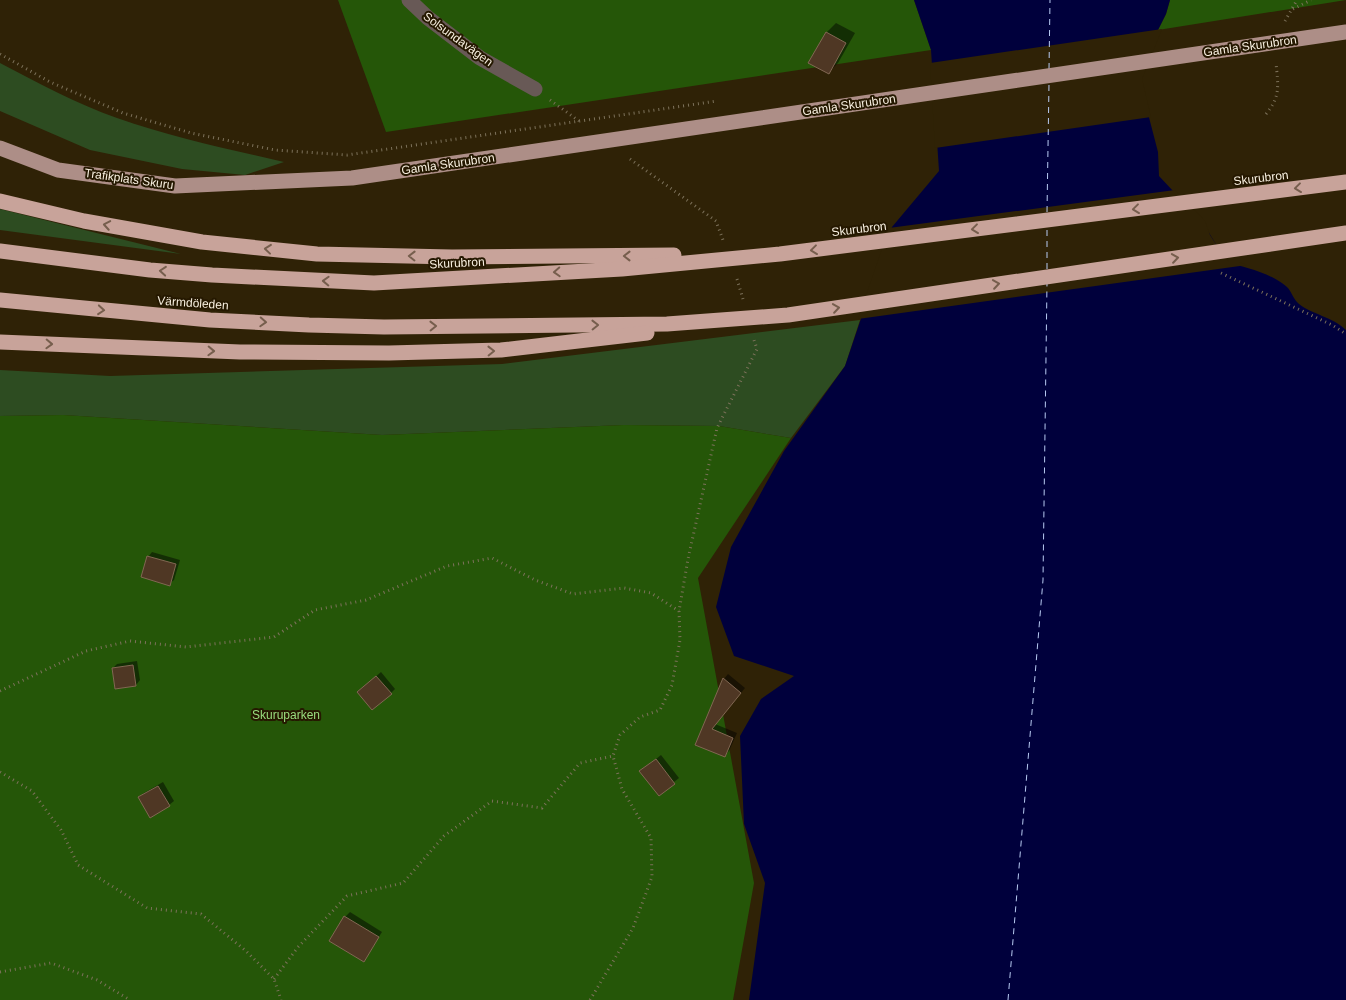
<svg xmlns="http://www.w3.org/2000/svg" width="1346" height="1000" font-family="Helvetica,sans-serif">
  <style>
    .green { fill: #2d4c21 }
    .forest { fill: #255608 }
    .water { fill: #00003c }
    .pier { fill: #2f2206 }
    .shadow { fill: #0007 }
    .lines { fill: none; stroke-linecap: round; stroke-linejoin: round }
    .ferry { stroke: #b8cbf2; stroke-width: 1; stroke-dasharray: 6 5; stroke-linecap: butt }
    .building { fill: #4f3724; stroke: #816752 }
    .path { stroke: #7d725b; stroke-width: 3; stroke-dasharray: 1 4; stroke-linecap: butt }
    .minor { stroke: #685956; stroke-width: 15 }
    .major { stroke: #ad8e87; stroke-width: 15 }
    .highway { stroke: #c8a39a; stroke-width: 15 }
    .oneway { stroke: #765e4d }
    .labels { text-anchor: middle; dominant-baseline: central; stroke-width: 4; stroke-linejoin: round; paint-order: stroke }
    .street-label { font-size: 12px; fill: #f7efdf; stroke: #251800 }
    .park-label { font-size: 12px; fill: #98dd7d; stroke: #251800 }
  </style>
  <rect width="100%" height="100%" fill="#2f2206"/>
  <g class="green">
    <path d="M 0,63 C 38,83 77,104 117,118 C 171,137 228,149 284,162 L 245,175 L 182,169 L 90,150 L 0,111 Z"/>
    <polygon points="0,209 181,254 0,230"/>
    <polygon points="860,320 845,366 791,438 719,426 624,425 382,435 63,415 0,416 0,370 110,376 502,364"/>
  </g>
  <g class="forest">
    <polygon points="338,0 914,0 931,50 386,132"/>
    <polygon points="1170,0 1346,0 1158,30 1166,14"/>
    <polygon points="63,415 382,435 624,425 719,426 791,438 698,578 754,883 733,1000 0,1000 0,416"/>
  </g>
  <path class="water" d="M 914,0 L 1170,0 L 1166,14 L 1158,30 L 1139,79 L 1158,152 L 1159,176 L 1203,223 L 1228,264 C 1243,265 1277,276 1288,288 C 1292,293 1294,300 1299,304 C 1313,315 1331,316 1346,330 L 1346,1000 L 749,1000 L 765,883 L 744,824 L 740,736 L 761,699 L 794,676 L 734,656 L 716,607 L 731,547 L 784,451 L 845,366 L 892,227 L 939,171 L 931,50 Z"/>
  <g class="pier">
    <polygon points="1162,29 1142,79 1151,117 935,148 930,63"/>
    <polygon points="1175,190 1205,221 1210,235 1221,252 1229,262 1239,262 1247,265 858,319 889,228"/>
  </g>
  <g class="shadow">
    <polygon points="836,23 855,33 838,63 828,73 827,32"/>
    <polygon points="152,552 180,560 174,580 169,584 148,557"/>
    <polygon points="137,661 140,680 136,685 113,668 117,664"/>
    <polygon points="381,672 395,689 391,693 363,688"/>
    <polygon points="728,674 745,688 715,724 737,733 729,751 724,756 697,745 724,679"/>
    <polygon points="661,755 679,778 659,794 646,767"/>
    <polygon points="163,782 174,801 169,805 139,797 144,793"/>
    <polygon points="350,912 382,932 364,960 345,917"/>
  </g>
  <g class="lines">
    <g class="ferry">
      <polyline points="1049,69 1050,0"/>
      <polyline points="1047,212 1049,83"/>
      <polyline points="1047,269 1047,228"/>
      <polyline points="1008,1000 1043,580 1047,283"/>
    </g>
  </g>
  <g class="building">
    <polygon points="826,32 846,43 829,74 808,63"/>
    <polygon points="147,556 176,564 170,586 141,577"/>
    <polygon points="133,665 136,686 115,689 112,668"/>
    <polygon points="376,676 392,694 372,710 357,692"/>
    <polygon points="723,678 741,693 712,729 733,738 725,757 695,745"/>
    <polygon points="656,759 675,784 659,796 639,771"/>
    <polygon points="158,786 170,806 150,818 138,797"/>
    <polygon points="344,916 379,937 364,962 329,941"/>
  </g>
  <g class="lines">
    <g class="path">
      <polyline points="1293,9 1311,0"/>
      <polyline points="1285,21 1297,0"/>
      <polyline points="0,54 50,82 123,113 191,133 275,150 347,155 717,101"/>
      <polyline points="550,100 579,121"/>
      <path d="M 1266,114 C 1281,96 1278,85 1276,63"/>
      <polyline points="630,159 716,221 723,240"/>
      <polyline points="1221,273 1332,325 1346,334"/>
      <polyline points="737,279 743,299"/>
      <polyline points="0,691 86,651 130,641 186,647 274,637 315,610 366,600 447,566 492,558 535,580 573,594 624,588 651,593 679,611"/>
      <polyline points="0,772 32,791 61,830 78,865 147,908 201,914 246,951 274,979 281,1000"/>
      <polyline points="0,972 51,963 97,980 130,1000"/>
      <polyline points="274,979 298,947 347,896 403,883 444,836 492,801 542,808 580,763 613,756"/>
      <polyline points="590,1000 633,928 652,877 651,838 622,789 613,756 620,735 640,717 660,710 672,685 680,640 679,611 688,559 717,428 757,349 753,337"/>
    </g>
    <polyline class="minor" points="409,0 428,18 480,58 535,89"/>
    <polyline class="major" points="0,148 58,170 175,186 352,178 1346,32"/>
    <g class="highway">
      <polyline points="0,201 84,221 202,242 317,254 452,257 674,255"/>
      <polyline points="0,251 150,270 212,275 374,283 622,269 780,254 1346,182"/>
      <polyline points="0,300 210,320 309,325 384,327 667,324 788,315 1346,233"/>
      <polyline points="0,342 240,352 389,353 501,350 647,333"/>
    </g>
  </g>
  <defs><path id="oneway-chevron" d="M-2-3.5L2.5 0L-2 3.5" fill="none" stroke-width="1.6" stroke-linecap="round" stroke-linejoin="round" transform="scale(1.25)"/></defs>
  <g class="oneway">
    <use href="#oneway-chevron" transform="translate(1298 188) rotate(173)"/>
    <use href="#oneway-chevron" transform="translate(1136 209) rotate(173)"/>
    <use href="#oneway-chevron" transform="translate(107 225) rotate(-170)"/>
    <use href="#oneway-chevron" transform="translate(975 229) rotate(173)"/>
    <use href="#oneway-chevron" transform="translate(268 249) rotate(-174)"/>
    <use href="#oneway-chevron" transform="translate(814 250) rotate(173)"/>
    <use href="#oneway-chevron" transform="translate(412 256) rotate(-179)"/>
    <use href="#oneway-chevron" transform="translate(627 256) rotate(180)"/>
    <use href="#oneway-chevron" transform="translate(1175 258) rotate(-8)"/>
    <use href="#oneway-chevron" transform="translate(163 271) rotate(-175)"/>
    <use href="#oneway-chevron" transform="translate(557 272) rotate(177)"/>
    <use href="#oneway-chevron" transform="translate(326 281) rotate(-178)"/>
    <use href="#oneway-chevron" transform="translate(996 284) rotate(-8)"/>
    <use href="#oneway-chevron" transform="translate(836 308) rotate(-8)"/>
    <use href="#oneway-chevron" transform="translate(101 310) rotate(5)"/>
    <use href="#oneway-chevron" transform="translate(263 322) rotate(3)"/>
    <use href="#oneway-chevron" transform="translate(595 325) rotate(-1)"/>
    <use href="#oneway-chevron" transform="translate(433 326) rotate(-1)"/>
    <use href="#oneway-chevron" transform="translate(49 344) rotate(2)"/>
    <use href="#oneway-chevron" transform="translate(211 351) rotate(2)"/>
    <use href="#oneway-chevron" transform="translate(491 351) rotate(-1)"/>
  </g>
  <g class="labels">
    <g class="street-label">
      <text transform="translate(458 39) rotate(36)">Solsundavägen</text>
      <text transform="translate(1250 46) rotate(-8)">Gamla Skurubron</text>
      <text transform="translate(849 105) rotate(-8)">Gamla Skurubron</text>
      <text transform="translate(448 164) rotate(-8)">Gamla Skurubron</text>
      <text transform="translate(1261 178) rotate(-7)">Skurubron</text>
      <text transform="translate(129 179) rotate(8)">Trafikplats Skuru</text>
      <text transform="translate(859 229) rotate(-7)">Skurubron</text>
      <text transform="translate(457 263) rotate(-3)">Skurubron</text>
      <text transform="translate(193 303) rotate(4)">Värmdöleden</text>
    </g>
    <g class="park-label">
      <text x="286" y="715">Skuruparken</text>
    </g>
  </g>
</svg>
